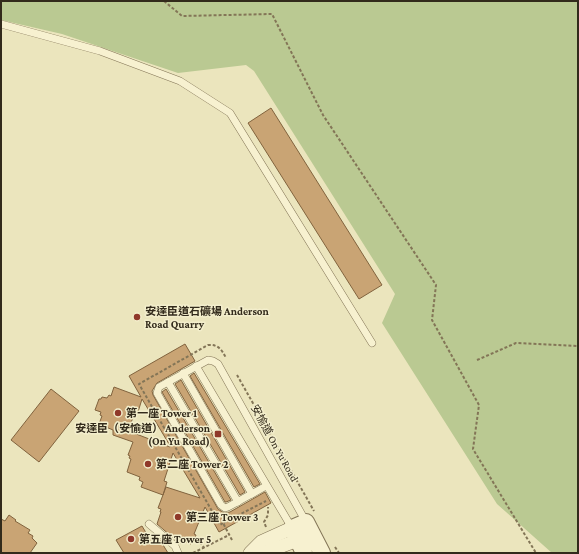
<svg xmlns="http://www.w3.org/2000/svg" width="579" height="554" font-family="'Crimson Pro','Noto Sans TC',serif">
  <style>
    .green { fill: #bac992 }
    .building { fill: #c9a474; stroke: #81633e; fill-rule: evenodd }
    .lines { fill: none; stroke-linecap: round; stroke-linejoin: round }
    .service-casing { stroke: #837557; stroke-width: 8 }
    .minor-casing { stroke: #837557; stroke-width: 14 }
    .tertiary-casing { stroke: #837557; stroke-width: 18 }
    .path { stroke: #837557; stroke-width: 2; stroke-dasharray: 3 2; stroke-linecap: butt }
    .service { stroke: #f7f1d0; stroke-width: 7 }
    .minor { stroke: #f7f1d0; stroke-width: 13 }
    .tertiary { stroke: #f7f1d0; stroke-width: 16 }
    .poi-dot { fill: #8f392a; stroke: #f3eecc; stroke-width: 1.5 }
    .labels { text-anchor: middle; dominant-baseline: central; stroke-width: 3; stroke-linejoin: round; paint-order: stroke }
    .poi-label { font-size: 11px; font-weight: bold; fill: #322a1b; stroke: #f3eecc; text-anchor: start }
    .street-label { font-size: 11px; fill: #322a1b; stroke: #f3eecc }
  </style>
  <rect width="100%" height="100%" fill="#ebe5bd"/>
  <polygon class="green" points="1,1 578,1 578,553 552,553 497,504 382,323 395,294 254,71 246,65 178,73 62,34 1,20"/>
  <g class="building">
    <polygon points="271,108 382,285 359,299 248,123"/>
    <path d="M 185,344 L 195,361 L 157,383 L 152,391 L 153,395 L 218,509 L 224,513 L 230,512 L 265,492 L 271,503 L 219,532 L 205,507 L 194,534 L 196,535 L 193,543 L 191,542 L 191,544 L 183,541 L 181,543 L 178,542 L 157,524 L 161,512 L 160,512 L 161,509 L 158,508 L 166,487 L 200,498 L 173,453 L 164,481 L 167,482 L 163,495 L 141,487 L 143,482 L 139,480 L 140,477 L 127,472 L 131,459 L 129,458 L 130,456 L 128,455 L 133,442 L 113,435 L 113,430 L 99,424 L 102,416 L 100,415 L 101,412 L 95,410 L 99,399 L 101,399 L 102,397 L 107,398 L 109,395 L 111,396 L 114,387 L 141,397 L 129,376 ZM 142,399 L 169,444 L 170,447 L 131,432 L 132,428 L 129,427 L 136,411 L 138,412 Z"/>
    <polygon points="194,373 260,484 254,487 190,376"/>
    <polygon points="181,380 245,492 240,495 175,384"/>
    <polygon points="51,389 79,411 39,462 11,440"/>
    <polygon points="166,389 231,500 226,502 225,502 162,392"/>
    <polygon points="9,515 16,520 15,521 30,530 28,533 33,536 32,538 37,543 30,553 1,553 1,519 5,521"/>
    <polygon points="142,526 151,541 153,534 160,540 168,553 124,553 116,540"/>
  </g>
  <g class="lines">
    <g class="service-casing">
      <g id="service">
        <polyline points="1,24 100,51 180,81 230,113 372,343"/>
        <polyline points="196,366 292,528"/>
        <polyline points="183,373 252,494"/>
        <polyline points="168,382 238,502"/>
        <polyline points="266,486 228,507 225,508 221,505 157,393 159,387 208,360 213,361 218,364 306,522"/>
        <polyline points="149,524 175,546 178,553"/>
      </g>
    </g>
    <g class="minor-casing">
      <g id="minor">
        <polyline points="250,553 261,542 292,528"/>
        <polyline points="251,553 266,552 298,540"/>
      </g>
    </g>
    <g class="tertiary-casing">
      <polyline id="tertiary" points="304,553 292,528 306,522 322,553"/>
    </g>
    <g class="path">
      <polyline points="164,1 182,16 272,14 323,115 436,285 432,320 479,405 473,449 536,553"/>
      <polyline points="477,360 516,343 578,346"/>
      <polyline points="237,375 314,511"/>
      <path d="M 223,523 L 220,525 L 139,384 L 208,345 C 218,344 222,350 226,358"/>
      <polyline points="266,527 264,522 268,515 268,507"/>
      <polyline points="232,540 223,523 266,501"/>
      <polyline points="200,542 204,548"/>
      <polyline points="335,547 339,553"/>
      <polyline points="193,553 229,535"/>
    </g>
    <use href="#service" class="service"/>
    <use href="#minor" class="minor"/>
    <use href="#tertiary" class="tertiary"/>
  </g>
  <g class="poi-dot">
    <circle cx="137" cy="317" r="4"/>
    <circle cx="118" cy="413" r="4"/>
    <rect x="214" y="430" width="8" height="8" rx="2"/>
    <circle cx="148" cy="464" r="4"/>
    <circle cx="178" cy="517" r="4"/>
    <circle cx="131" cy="539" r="4"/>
  </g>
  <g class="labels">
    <g class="poi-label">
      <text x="145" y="311">安達臣道石礦場 Anderson<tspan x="145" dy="13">Road Quarry</tspan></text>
      <text x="126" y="413">第一座 Tower 1</text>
      <text x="210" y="428" text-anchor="end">安達臣（安愉道） Anderson<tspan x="210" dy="13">(On Yu Road)</tspan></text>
      <text x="156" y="464">第二座 Tower 2</text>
      <text x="186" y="517">第三座 Tower 3</text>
      <text x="139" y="539">第五座 Tower 5</text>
    </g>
    <g class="street-label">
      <text transform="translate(275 443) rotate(61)">安愉道 On Yu Road</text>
    </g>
  </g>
  <rect width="579" height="554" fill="none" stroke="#322a1b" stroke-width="4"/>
</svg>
